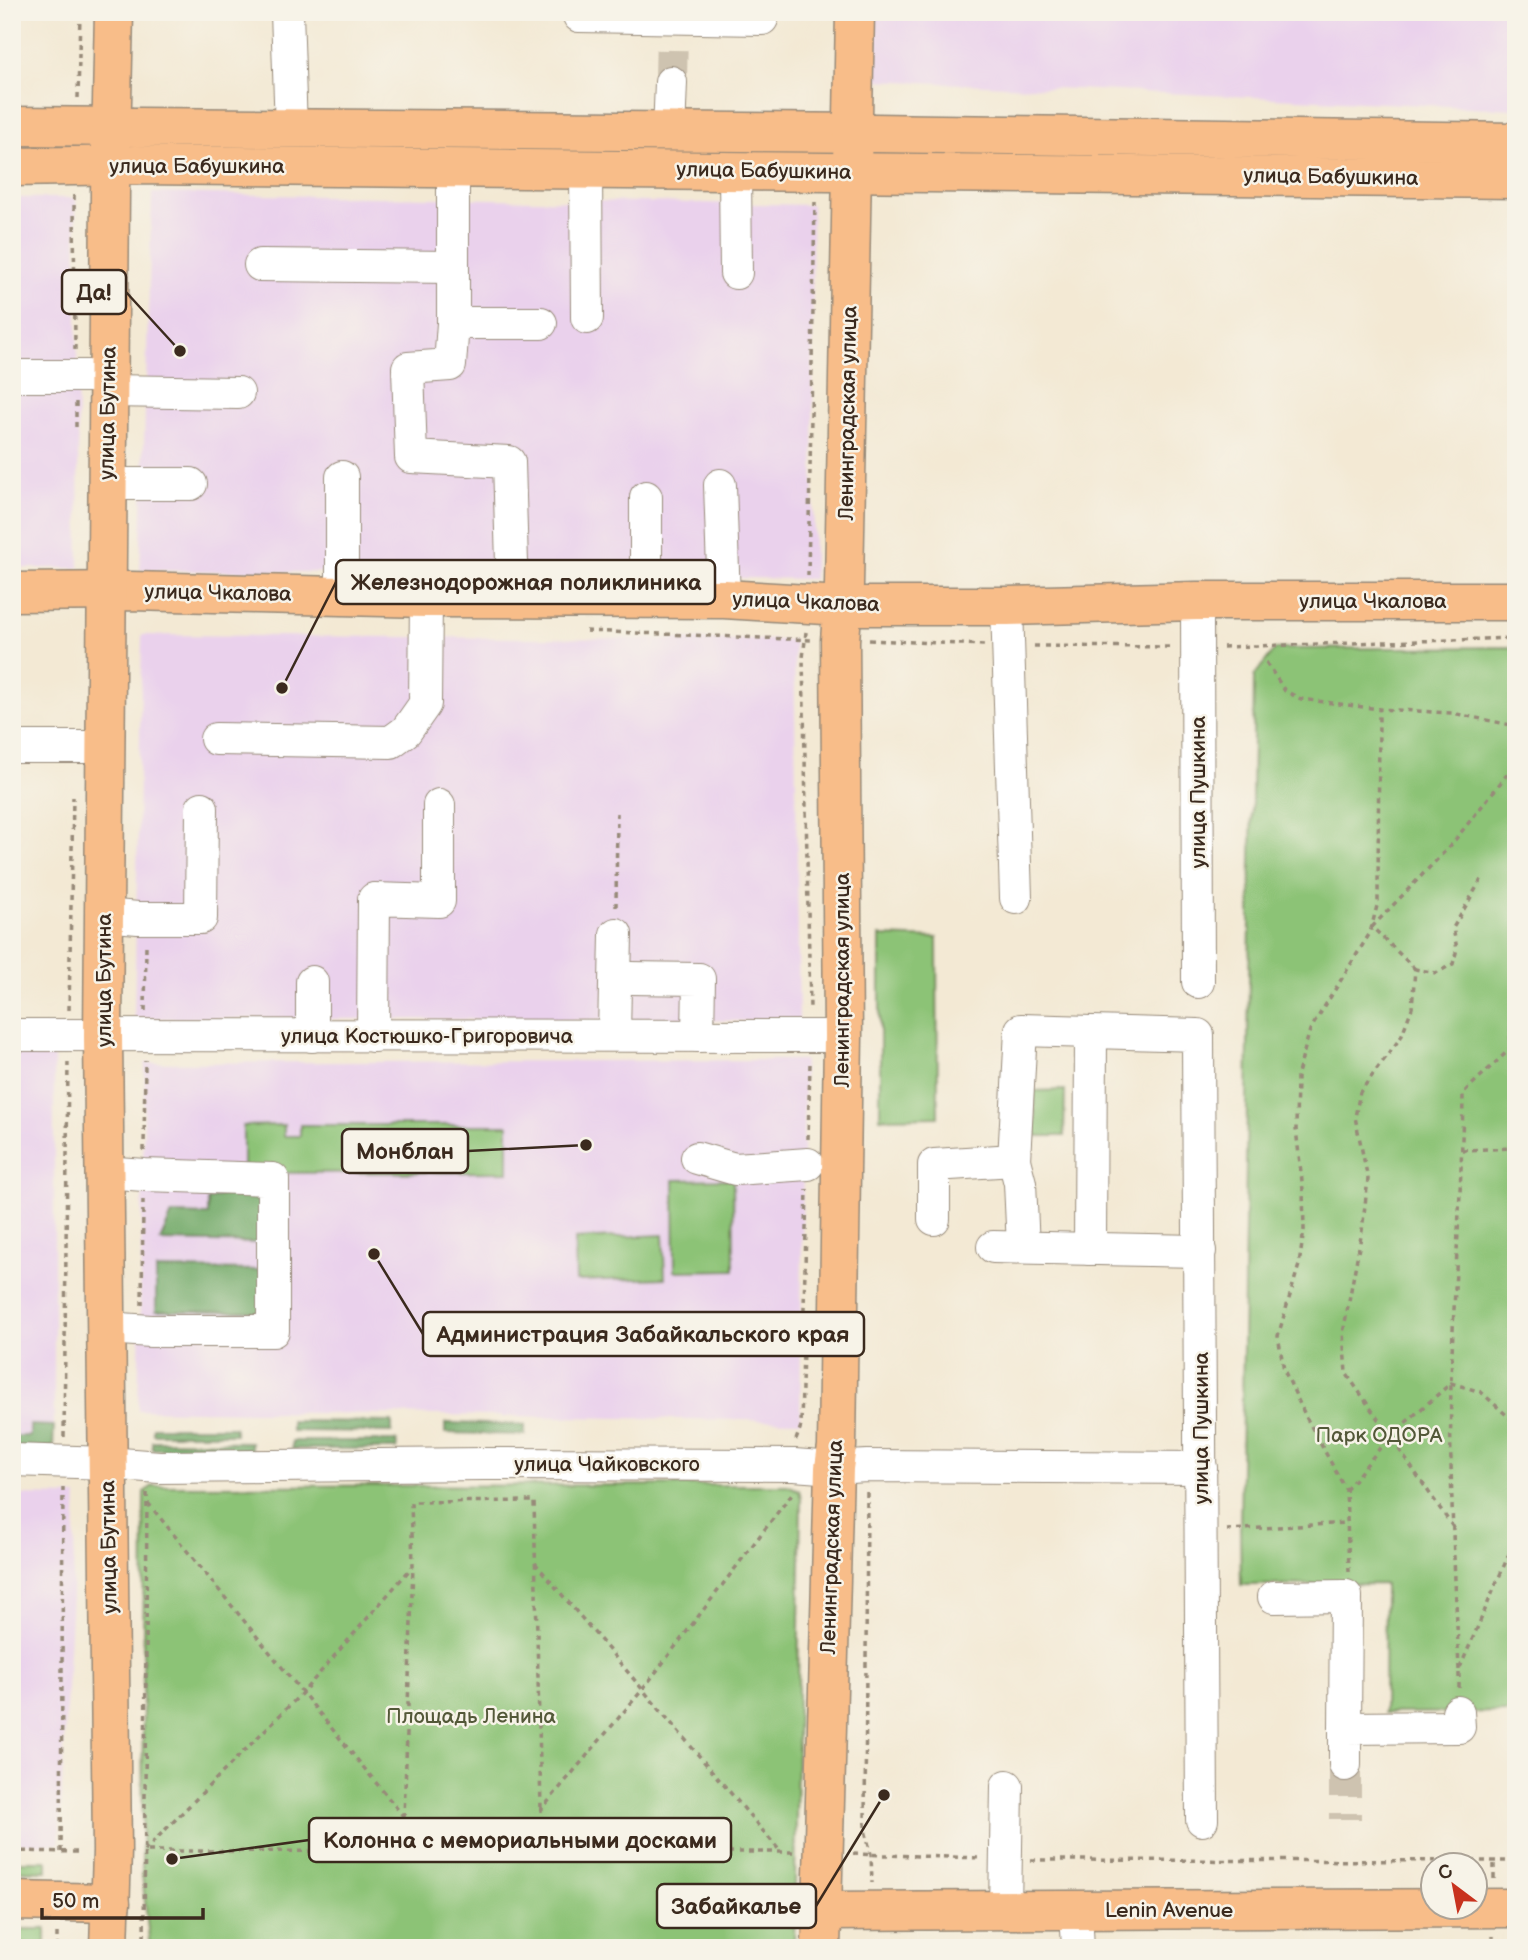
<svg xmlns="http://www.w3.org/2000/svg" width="1528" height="1960" font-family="'Balsamiq Sans',sans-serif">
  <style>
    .built { fill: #ead1ec }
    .green { fill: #8cc376; stroke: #64764a; stroke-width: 2 }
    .forest { fill: #71a967; stroke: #566a42; stroke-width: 2 }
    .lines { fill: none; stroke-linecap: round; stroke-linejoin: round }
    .minor-tunnel { stroke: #cec3b0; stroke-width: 32; stroke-dasharray: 32 16; stroke-linecap: butt }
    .minor-casing { stroke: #978a79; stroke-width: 34 }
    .major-casing { stroke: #978a79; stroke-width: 41 }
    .path { stroke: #978a79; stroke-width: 3.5; stroke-dasharray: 5 5; stroke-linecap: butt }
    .minor { stroke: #fff; stroke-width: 32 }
    .major { stroke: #f8bd89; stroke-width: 38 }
    .labels { text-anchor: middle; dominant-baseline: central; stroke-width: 5; stroke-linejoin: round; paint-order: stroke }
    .street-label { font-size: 21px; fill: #3b2a1e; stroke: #f7f3e8 }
    .park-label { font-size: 21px; fill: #535838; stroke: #f7f3e8 }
    .leader { fill: none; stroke: #3b2a1e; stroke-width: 2.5 }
    .callout-dot { fill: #3b2a1e; stroke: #f7f3e8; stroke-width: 2.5 }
    .callout { fill: #f7f3e8; stroke: #3b2a1e; stroke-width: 2.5 }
    .callout-label { font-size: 23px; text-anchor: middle; font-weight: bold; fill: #3b2a1e }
  </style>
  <rect width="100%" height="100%" fill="#f7f3e8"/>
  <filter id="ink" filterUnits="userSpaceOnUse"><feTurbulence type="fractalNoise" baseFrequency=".0143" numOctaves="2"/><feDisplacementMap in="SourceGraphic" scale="14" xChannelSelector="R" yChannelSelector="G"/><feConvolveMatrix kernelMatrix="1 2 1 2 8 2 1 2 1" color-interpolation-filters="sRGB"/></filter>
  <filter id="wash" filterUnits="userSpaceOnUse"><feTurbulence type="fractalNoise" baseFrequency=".00686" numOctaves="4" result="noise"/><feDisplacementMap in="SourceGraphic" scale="28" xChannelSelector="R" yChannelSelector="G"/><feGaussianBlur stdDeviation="1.57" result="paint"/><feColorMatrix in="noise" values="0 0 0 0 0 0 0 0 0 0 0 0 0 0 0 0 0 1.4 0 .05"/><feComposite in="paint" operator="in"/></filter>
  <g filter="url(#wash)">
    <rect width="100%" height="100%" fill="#f3e9d4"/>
    <g class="built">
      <polygon points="875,12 1516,12 1515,109 874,80"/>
      <polygon points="152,193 812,205 814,579 140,570"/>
      <polygon points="12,198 76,198 79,568 12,568"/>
      <polygon points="142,635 794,640 799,1021 134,1018"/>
      <polygon points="12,1054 54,1055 54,1446 12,1444"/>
      <polygon points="804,1060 800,1421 138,1410 145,1063"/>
      <polygon points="12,1495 77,1496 59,1844 12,1843"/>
    </g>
    <g class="green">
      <polygon points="1516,647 1516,1712 1384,1713 1385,1584 1241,1585 1240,1529 1254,676 1275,649"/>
      <polygon points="880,936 937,938 938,1117 880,1118"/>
      <polygon points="1065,1090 1064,1136 1036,1136 1034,1091"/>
      <polygon points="284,1125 284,1136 300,1136 300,1125 508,1125 508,1172 243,1173 243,1126"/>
      <polygon points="733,1179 734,1270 675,1271 674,1180"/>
      <polygon points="663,1235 665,1278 576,1281 575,1239"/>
      <polygon points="787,1485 799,1490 801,1498 794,1948 150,1948 142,1874 144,1492 153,1486"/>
      <polygon points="12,1861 47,1861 47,1871 12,1870"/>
      <rect x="12" y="1929" width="34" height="15"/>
    </g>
    <g class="forest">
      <polygon points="247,1186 265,1187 264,1243 160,1241 172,1214 208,1215 208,1200"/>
      <polygon points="156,1269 263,1270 263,1312 156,1311"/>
      <polygon points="291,1421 392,1422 392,1432 291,1431"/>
      <polygon points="445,1423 525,1425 525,1435 445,1433"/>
      <polygon points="30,1425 54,1426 53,1448 12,1448 12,1436 30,1436"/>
      <rect x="153" y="1427" width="82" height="7"/>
      <polygon points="152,1441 251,1442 251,1450 152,1449"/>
      <rect x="292" y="1441" width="105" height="8"/>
    </g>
  </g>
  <g filter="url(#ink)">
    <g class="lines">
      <g class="minor-tunnel">
        <polyline points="671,82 672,31"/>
        <polyline points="1345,1765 1345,1819"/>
      </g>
      <g class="minor-casing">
        <g id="minor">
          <polyline points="287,12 291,129"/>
          <polyline points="579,12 579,16 762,19"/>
          <polyline points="669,133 671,82"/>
          <polyline points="453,168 453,323 541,323"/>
          <polyline points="586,169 587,318"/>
          <polyline points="735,171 736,273"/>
          <polyline points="260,265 453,267"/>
          <polyline points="453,323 450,365 408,368 411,457 509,462 513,598"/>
          <polyline points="12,376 108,376"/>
          <polyline points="108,391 238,393"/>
          <polyline points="107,484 191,484"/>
          <polyline points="720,485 724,599"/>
          <polyline points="646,497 646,599"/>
          <polyline points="342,596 342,477"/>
          <polyline points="1197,601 1198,982"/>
          <polyline points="1007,606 1016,898"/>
          <polyline points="216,739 391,742 406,731 425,704 426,598"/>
          <polyline points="12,747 105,747"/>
          <polyline points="104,915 138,918 201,918 202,808"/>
          <polyline points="630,978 699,979 698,1036"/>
          <polyline points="312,982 312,1036"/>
          <polyline points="12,1035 843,1036"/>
          <polyline points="614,1035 616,934"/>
          <polyline points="373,1036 374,899 439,901 439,805"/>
          <polyline points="697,1158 735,1169 808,1164"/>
          <polyline points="1014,1160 1020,1183 1023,1247"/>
          <polyline points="104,1172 144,1175 273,1179 273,1331 151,1331 105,1328"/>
          <polyline points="934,1219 934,1165 1014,1160 1021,1030 1198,1035 1202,1820"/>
          <polyline points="993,1247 1200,1251"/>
          <polyline points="1090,1249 1091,1032"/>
          <polyline points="12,1460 108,1463 159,1467 485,1464 794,1465 834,1468 867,1466 1201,1468"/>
          <polyline points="1274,1597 1346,1596 1345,1728"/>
          <polyline points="1345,1765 1345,1728 1459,1727 1458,1712"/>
          <polyline points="1005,1910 1007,1786"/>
          <polyline points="1076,1910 1078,1948"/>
        </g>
      </g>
      <g class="major-casing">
        <g id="major">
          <polyline points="12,126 874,133 1516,142"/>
          <polyline points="12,167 136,165 1516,179"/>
          <polyline points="12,592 131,591 426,598 724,599 842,606 1007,606 1197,601 1516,601"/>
          <polyline points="12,1901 111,1903"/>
          <polyline points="821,1911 1516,1908"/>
          <polyline points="109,1948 112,1851 103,1036 110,192 114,12"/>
          <polyline points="821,1948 834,1468 837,1446 843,1036 840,641 844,585 855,12"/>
        </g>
      </g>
      <g class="path">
        <polyline points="78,98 80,12"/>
        <polyline points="74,195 75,352"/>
        <polyline points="76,402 76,432"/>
        <polyline points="808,576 815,202"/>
        <polyline points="586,631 813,640"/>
        <polyline points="806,632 803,658 810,1009"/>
        <polyline points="869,640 984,645"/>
        <polyline points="1034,646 1173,647"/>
        <polyline points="1223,647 1516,638"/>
        <polyline points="1266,662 1285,691 1301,699 1379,709"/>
        <polyline points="616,907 617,813"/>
        <polyline points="1415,969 1372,927 1451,845 1509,772 1516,768"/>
        <polyline points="69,1010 73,797"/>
        <polyline points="145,1011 146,945"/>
        <polyline points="1516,1044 1510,1049 1516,1048"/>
        <polyline points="808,1139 810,1063"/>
        <polyline points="1462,1150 1516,1148"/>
        <polyline points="144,1151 145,1060"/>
        <polyline points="142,1305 143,1200"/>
        <polyline points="64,1437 68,1060"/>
        <polyline points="796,1440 801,1426 807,1189"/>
        <polyline points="1346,1490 1389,1437 1451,1383 1481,1392 1513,1421 1516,1491"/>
        <polyline points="867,1492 865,1830 871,1854 872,1883"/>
        <polyline points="148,1503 404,1817 405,1852"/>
        <polyline points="1453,1527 1346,1373 1343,1333 1362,1231 1368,1179 1355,1117 1360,1092 1401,1037 1412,1008 1415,969 1436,973 1453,964 1457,949 1453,928 1482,878"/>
        <polyline points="1227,1530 1347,1523"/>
        <polyline points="535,1563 780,1851"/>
        <polyline points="1349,1572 1346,1490 1306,1417 1284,1370 1278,1336 1299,1265 1304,1230 1303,1190 1296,1129 1297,1077 1310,1030 1370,933 1378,902 1379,709 1452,713 1516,726"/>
        <path d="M 1459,1670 C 1455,1574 1449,1478 1451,1382 C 1454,1285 1462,1189 1463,1093 L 1510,1049 L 1512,978 L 1516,971"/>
        <polyline points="1459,1688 1459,1670 1516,1538"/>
        <polyline points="404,1817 413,1566 411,1502 534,1501 541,1810"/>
        <polyline points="12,1851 77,1852"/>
        <polyline points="144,1851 303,1692 412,1567"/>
        <polyline points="148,1851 796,1852"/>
        <polyline points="61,1852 63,1487"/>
        <polyline points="542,1852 541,1810 643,1689 794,1491"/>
        <polyline points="853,1854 982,1858"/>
        <polyline points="1031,1860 1516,1861"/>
        <polyline points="1494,1879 1494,1861"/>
        <polyline points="57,1948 57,1932"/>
        <polyline points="144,1948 147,1491"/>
        <polyline points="1493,1948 1493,1936"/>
      </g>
      <use href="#minor" class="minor"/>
      <use href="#major" class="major"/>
    </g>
  </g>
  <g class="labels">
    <g class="street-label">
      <text x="197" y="166">улица Бабушкина</text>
      <text transform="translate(764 171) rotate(1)">улица Бабушкина</text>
      <text transform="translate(1331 177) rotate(1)">улица Бабушкина</text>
      <text transform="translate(108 413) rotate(-89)">улица Бутина</text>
      <text transform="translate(848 413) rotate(-89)">Ленинградская улица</text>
      <text transform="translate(218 593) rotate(1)">улица Чкалова</text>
      <text x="1373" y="601">улица Чкалова</text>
      <text transform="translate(806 602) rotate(2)">улица Чкалова</text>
      <text transform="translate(1198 792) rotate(-90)">улица Пушкина</text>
      <text transform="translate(104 980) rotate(-90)">улица Бутина</text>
      <text transform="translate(842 980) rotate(-90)">Ленинградская улица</text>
      <text x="427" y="1036">улица Костюшко-Григоровича</text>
      <text transform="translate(1201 1428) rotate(-90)">улица Пушкина</text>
      <text x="607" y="1464">улица Чайковского</text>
      <text transform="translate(109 1547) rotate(-91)">улица Бутина</text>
      <text transform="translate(832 1547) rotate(-88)">Ленинградская улица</text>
      <text x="1169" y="1910">Lenin Avenue</text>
    </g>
    <g class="park-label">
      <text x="1379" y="1435">Парк ОДОРА</text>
      <text x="471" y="1716">Площадь Ленина</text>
    </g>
  </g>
  <path class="leader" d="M180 351L126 292M282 688L336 582M586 1145L468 1151M374 1254L423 1334M172 1859L309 1840M884 1795L816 1906"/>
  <g class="callout-dot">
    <circle cx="180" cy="351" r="7"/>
    <circle cx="282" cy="688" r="7"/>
    <circle cx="586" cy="1145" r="7"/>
    <circle cx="374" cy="1254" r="7"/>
    <circle cx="172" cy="1859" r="7"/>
    <circle cx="884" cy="1795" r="7"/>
  </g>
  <g class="callout">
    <rect x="62" y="270" width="64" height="44" rx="7"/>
    <rect x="336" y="560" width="379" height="44" rx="7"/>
    <rect x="342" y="1129" width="126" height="44" rx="7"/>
    <rect x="423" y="1312" width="441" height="44" rx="7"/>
    <rect x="309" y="1818" width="422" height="44" rx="7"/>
    <rect x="657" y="1884" width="159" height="44" rx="7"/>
  </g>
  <g class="callout-label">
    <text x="94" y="300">Да!</text>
    <text x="526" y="590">Железнодорожная поликлиника</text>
    <text x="405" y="1159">Монблан</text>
    <text x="643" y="1342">Администрация Забайкальского края</text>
    <text x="520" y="1848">Колонна с мемориальными досками</text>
    <text x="736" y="1914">Забайкалье</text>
  </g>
  <rect width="1528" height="1960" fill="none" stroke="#f7f3e8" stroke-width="42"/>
  <g transform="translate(1454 1886) rotate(328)"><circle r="33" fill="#f7f3e8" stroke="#aca397" stroke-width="2"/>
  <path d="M0-5L12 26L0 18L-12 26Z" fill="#c8321e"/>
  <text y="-10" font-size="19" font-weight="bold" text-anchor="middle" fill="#3b2a1e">С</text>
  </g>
  <path d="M42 1908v10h161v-10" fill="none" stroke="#3b2a1e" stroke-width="3.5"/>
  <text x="52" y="1908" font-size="21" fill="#3b2a1e" stroke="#f7f3e8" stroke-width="5" paint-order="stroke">50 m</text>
</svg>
